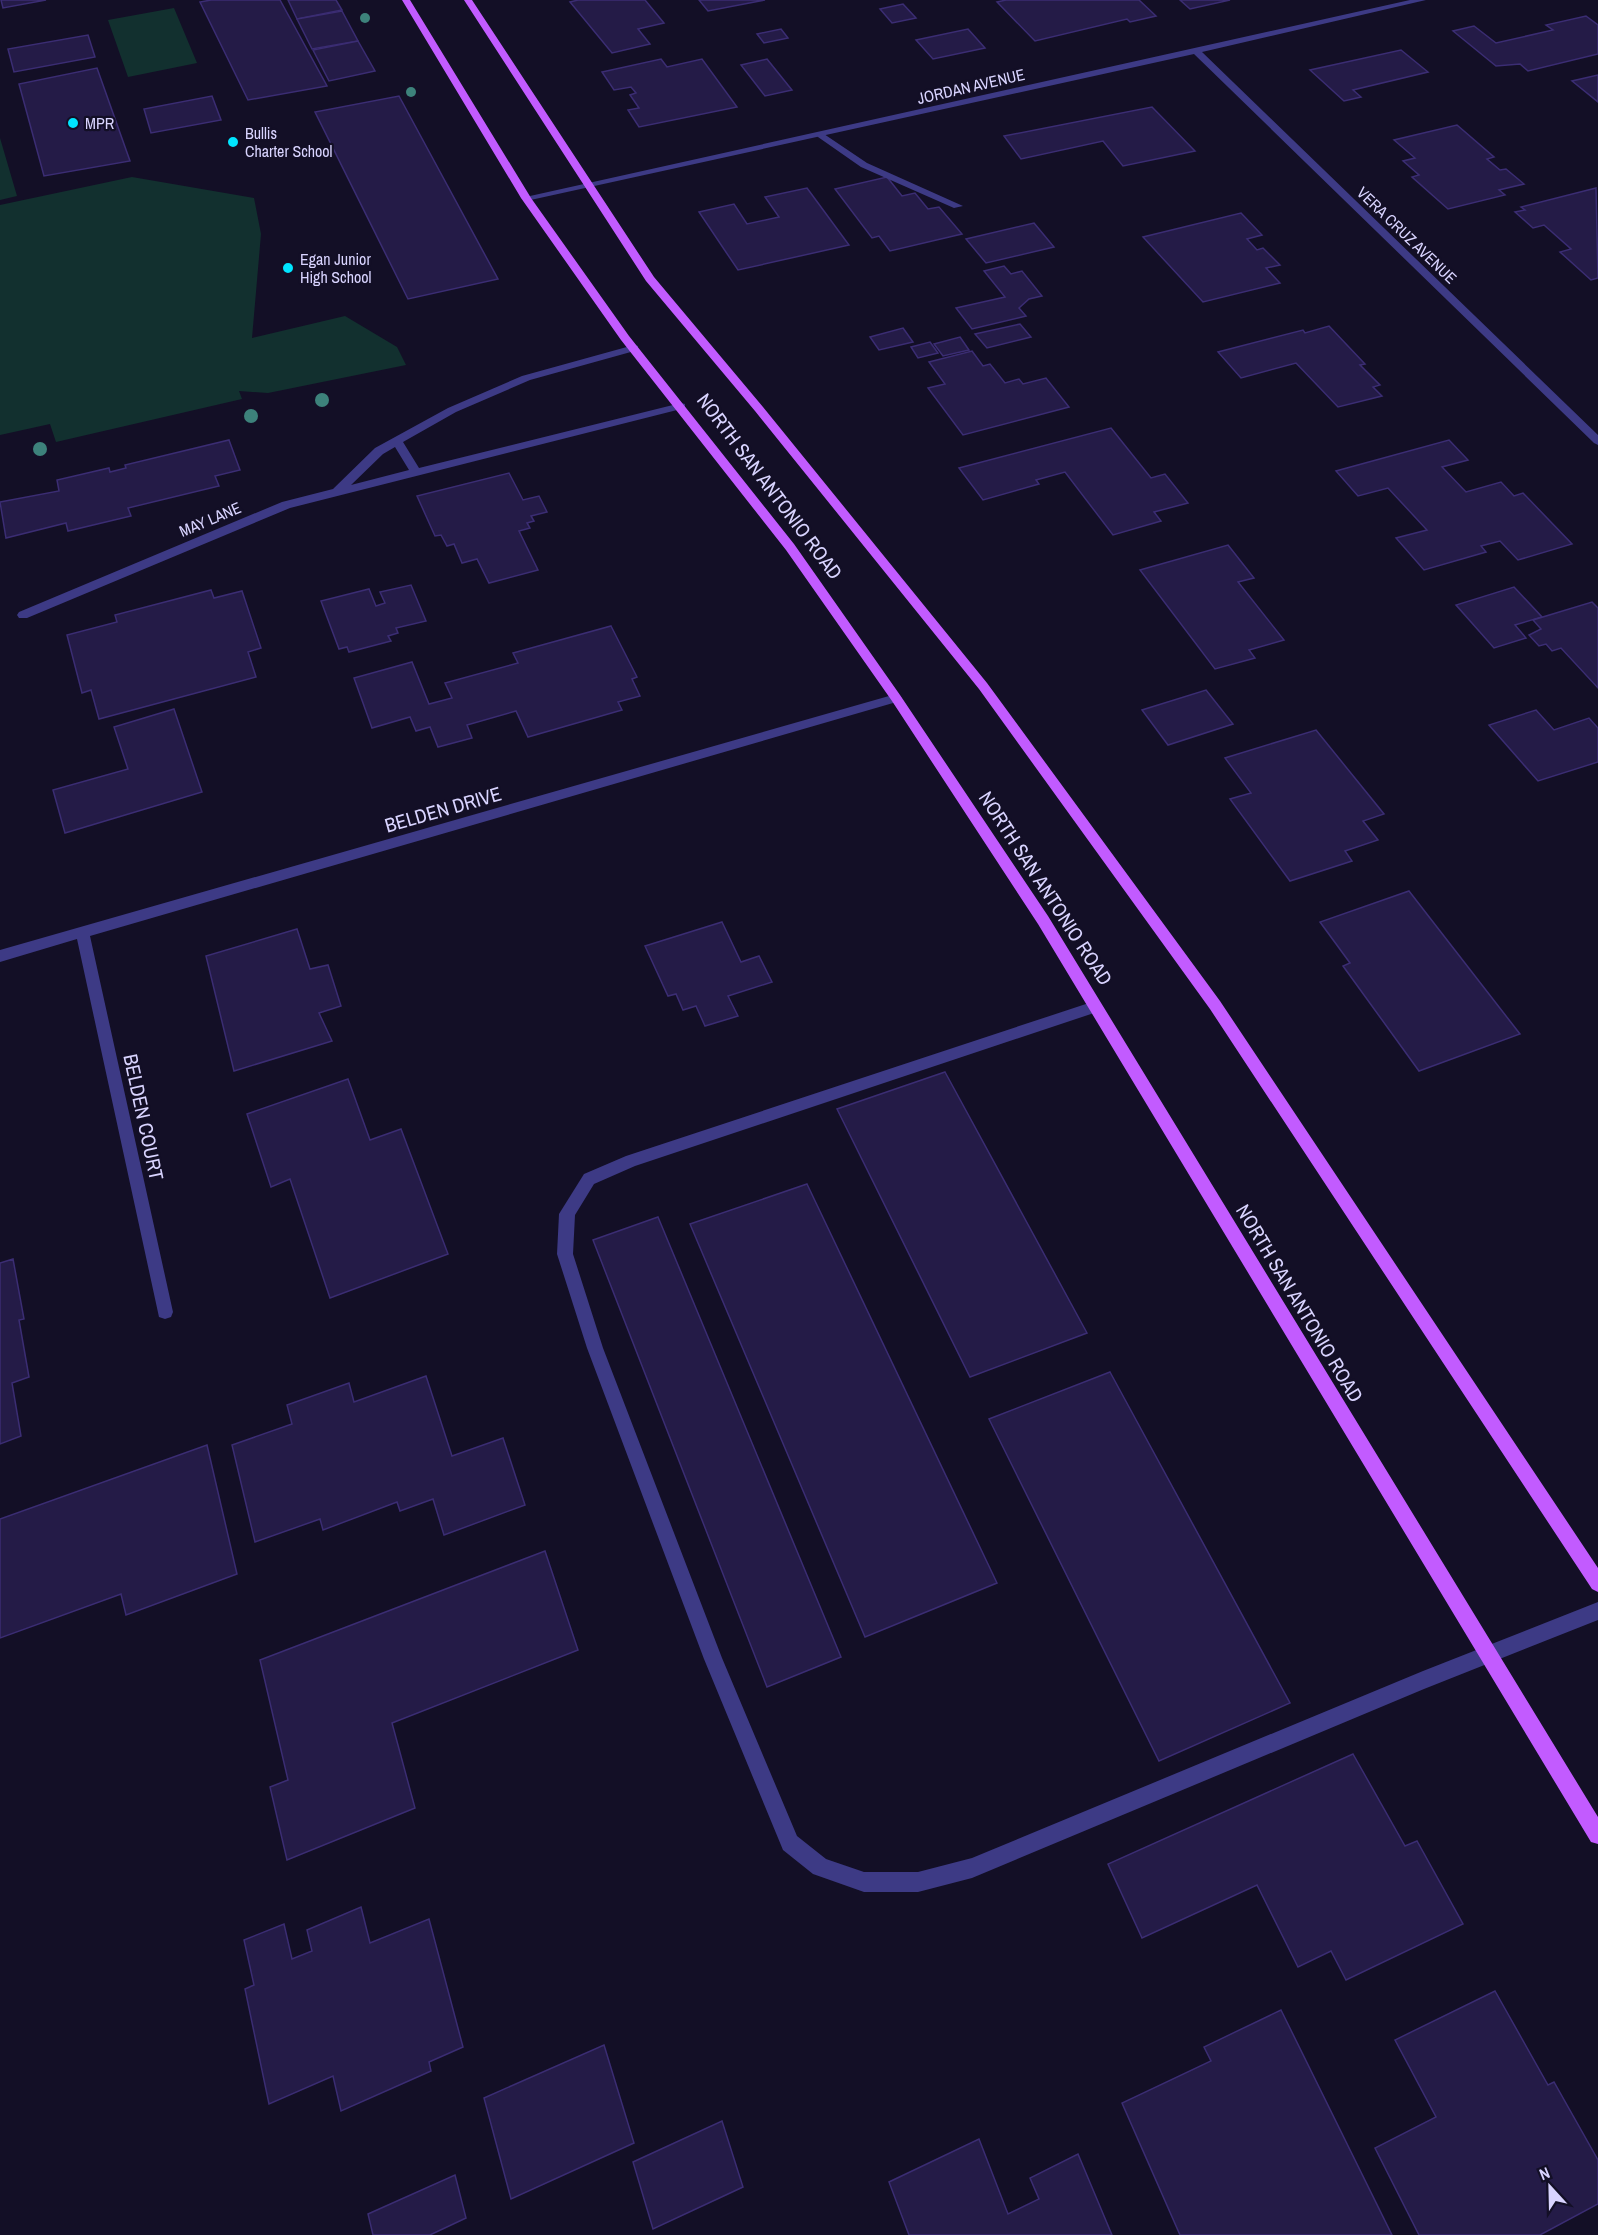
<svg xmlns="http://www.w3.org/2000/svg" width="1598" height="2235" font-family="'Archivo Narrow',sans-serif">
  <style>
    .green { fill: #12302f }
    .building { fill: #241b47; stroke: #3b2d73; stroke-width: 1.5 }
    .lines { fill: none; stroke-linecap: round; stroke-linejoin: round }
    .lane { fill: #3d3a85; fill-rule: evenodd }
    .street { fill: #3d3a85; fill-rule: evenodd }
    .primary { fill: #c25bff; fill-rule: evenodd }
    .tree { fill: #3d827b }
    .poi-dot { fill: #00e5ff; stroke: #130f26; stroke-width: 2 }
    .labels { text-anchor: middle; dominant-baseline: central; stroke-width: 4.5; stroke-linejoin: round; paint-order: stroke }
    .far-street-label { font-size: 16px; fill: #d9d4ff; stroke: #130f26 }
    .far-poi-label { font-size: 16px; fill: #d9d4ff; stroke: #130f26; text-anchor: start }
    .street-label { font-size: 20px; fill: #d9d4ff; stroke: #130f26 }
  </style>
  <rect width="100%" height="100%" fill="#130f26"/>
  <g class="green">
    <polygon points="174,8 197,63 128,77 108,20"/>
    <polygon points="0,138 17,196 0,200"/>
    <polygon points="132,177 254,198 261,234 252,338 345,316 397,347 406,365 268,393 239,391 242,399 56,442 50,424 0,435 0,205"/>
  </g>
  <g class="building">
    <polygon points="1,0 46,0 3,8"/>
    <polygon points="211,0 280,0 327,86 248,100 200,2"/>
    <polygon points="288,0 336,0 342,10 297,19"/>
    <polygon points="578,0 645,0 664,23 638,29 650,44 612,53 570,2"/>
    <polygon points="699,0 765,0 708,11"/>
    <polygon points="1006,0 1139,0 1156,16 1130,22 1127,19 1035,41 997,2"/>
    <polygon points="1180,0 1230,0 1190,9"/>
    <polygon points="903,4 916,18 892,23 880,9"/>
    <polygon points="342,11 358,41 312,49 297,19"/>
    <polygon points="1586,16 1598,25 1598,54 1528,71 1520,64 1496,66 1453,31 1474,26 1496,43 1553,30 1546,25"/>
    <polygon points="781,29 788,38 764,43 757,34"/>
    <polygon points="968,29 985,48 933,59 916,40"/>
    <polygon points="88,35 95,57 14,72 8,49"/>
    <polygon points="358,41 375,71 329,81 313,50"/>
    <polygon points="1401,50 1428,72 1353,90 1361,97 1344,101 1310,70"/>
    <polygon points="661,59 667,67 702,59 737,107 639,127 628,110 639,108 630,95 636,93 631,87 614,90 602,72"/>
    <polygon points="767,59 792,90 765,96 741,65"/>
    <polygon points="97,68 130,161 44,176 19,84"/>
    <polygon points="1598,75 1598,102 1572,81"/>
    <polygon points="212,96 221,120 151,133 144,109"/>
    <polygon points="399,96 498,279 408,299 315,112"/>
    <polygon points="1152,107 1195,151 1123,166 1103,141 1021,159 1004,136"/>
    <polygon points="1457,125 1494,157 1487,159 1500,170 1506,169 1524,184 1499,190 1505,195 1448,209 1412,177 1419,175 1403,161 1415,158 1394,140"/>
    <polygon points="887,177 902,196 915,193 928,209 939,207 962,234 890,251 879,236 872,238 835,189"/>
    <polygon points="807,188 849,245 738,270 699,212 734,204 747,224 779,217 765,197"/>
    <polygon points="1596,188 1598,278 1591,280 1560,252 1571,249 1544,225 1533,228 1515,212 1525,210 1521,207"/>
    <polygon points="1241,213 1262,235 1247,239 1257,250 1263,248 1280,265 1266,268 1280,283 1203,302 1143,237"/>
    <polygon points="1034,223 1054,247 986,263 966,239"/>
    <polygon points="1004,266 1011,274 1022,271 1042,296 1029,299 1019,308 1026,316 972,329 956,308 1005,297 984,271"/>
    <polygon points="1020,324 1031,337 987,348 975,334"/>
    <polygon points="1329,326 1365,364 1360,365 1380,385 1373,387 1382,396 1338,407 1296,363 1241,378 1218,352 1303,330 1305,333"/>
    <polygon points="903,328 913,342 879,350 870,337"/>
    <polygon points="960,337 969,350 943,356 934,344"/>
    <polygon points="930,342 938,353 918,358 911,347"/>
    <polygon points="972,351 983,366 990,364 1005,383 1019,379 1023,384 1046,378 1069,407 963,435 928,388 945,384 929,362"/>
    <polygon points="1111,428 1151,478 1165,474 1188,503 1154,512 1161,521 1113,535 1065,472 1036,480 1039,484 983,500 959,468"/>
    <polygon points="229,440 240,470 215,476 219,486 128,508 131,516 68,531 66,523 6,538 0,502 59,491 57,480 109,468 110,472 126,468 125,465"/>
    <polygon points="1449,440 1468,460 1442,467 1466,492 1501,482 1514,496 1523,493 1572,544 1518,560 1500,541 1481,546 1486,552 1424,570 1396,538 1427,530 1388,488 1358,496 1336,471"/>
    <polygon points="509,473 523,500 539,496 547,512 531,516 534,521 527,523 530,528 519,531 538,570 489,583 477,559 462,563 454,544 447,546 441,535 435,536 417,496"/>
    <polygon points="1228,545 1254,578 1238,582 1284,640 1249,650 1255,658 1215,669 1140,570"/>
    <polygon points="411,585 426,621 396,628 398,633 388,636 391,641 349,652 347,647 339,649 321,601 369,589 376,606 385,603 380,592"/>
    <polygon points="1514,587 1542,617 1515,625 1526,638 1494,648 1456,605"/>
    <polygon points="211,590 214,598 242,591 261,648 248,652 256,677 99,719 91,690 82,693 67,635 117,622 115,615"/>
    <polygon points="1592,602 1598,608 1598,688 1561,648 1552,651 1546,644 1539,646 1529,635 1541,629 1533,620"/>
    <polygon points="611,626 637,677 632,679 640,696 618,702 622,710 528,737 516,711 467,725 472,738 438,747 430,727 416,731 410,717 372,728 354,678 412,662 429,704 452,698 445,683 518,663 513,653"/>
    <polygon points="1206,690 1233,724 1168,745 1142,710"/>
    <polygon points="174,709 202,792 65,833 53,790 128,769 114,727"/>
    <polygon points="1536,710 1554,730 1589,718 1598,728 1598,762 1538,781 1489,725"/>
    <polygon points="1316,730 1384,814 1363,821 1378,840 1345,851 1352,861 1290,881 1230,799 1251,793 1225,758"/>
    <polygon points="1409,891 1520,1034 1419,1071 1343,966 1350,963 1320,922"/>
    <polygon points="722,922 741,962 759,956 772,982 728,996 738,1016 705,1026 696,1006 683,1010 676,994 668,996 645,946"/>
    <polygon points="297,929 310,969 328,965 341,1006 319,1013 332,1041 234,1071 206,956"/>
    <polygon points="945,1072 1087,1333 970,1377 837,1109"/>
    <polygon points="348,1079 370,1140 401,1129 448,1254 330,1298 290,1179 271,1187 247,1114"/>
    <polygon points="807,1184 997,1583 865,1637 690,1224"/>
    <polygon points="658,1217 841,1657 767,1687 593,1240"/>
    <polygon points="13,1259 24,1319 19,1320 29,1377 12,1383 21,1436 0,1444 0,1263"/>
    <polygon points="1110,1372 1290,1703 1159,1761 989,1419"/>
    <polygon points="426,1376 452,1456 503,1438 525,1505 444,1535 433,1499 400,1511 397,1502 323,1530 320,1519 255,1542 232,1445 292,1424 287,1405 349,1383 354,1402"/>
    <polygon points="207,1445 237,1574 126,1615 121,1594 0,1638 0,1519"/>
    <polygon points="545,1551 578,1650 392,1723 415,1808 287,1860 270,1787 288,1780 260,1660"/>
    <polygon points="1353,1754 1405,1846 1417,1841 1463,1924 1346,1980 1331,1951 1298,1967 1257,1885 1142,1938 1108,1864"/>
    <polygon points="361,1907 370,1943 429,1919 463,2047 429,2062 431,2071 341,2111 333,2076 269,2104 245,1989 254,1985 244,1940 284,1924 292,1959 312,1951 307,1930"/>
    <polygon points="1495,1991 1548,2085 1554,2082 1598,2160 1598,2204 1540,2235 1419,2235 1375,2148 1436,2117 1395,2040"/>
    <polygon points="1281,2010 1392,2235 1180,2235 1122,2103 1211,2061 1204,2047"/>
    <polygon points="604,2045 634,2143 511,2199 484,2098"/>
    <polygon points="722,2121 743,2187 653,2229 633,2162"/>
    <polygon points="979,2139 1008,2214 1039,2199 1030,2178 1078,2154 1112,2235 909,2235 889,2182"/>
    <polygon points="455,2175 466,2218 430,2235 373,2235 368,2214"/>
  </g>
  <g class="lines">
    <polygon class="lane" points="821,132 867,163 963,206 954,208 861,167 818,137 816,135"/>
    <g class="street">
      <polygon points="1410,0 1426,0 1202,52 1598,435 1598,445 1594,443 1194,54 526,201 521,198"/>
      <path d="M 634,345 L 638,346 L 638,350 L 530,380 L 456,412 L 403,442 L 419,468 L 681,403 L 685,404 L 685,408 L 290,508 L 27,618 L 19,618 L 17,615 L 19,612 L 282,502 L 333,489 L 375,448 L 448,408 L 522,376 ZM 395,447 L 409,470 L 351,485 L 383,454 Z"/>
      <polygon points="896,694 902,698 900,701 90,936 173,1312 171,1317 165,1319 159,1317 77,939 0,962 0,950"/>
      <polygon points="1095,1001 1100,1003 1102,1007 1100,1011 635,1166 594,1184 575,1215 573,1254 603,1348 722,1658 797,1836 826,1859 864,1872 918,1872 972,1858 1423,1671 1598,1602 1598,1620 1424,1689 972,1878 918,1892 864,1892 813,1874 783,1850 704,1659 587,1348 557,1254 559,1214 584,1174 626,1156"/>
    </g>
    <g class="primary">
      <polygon points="402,0 410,0 531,198 629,336 794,544 900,695 1048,916 1598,1817 1598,1844 1591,1842 1038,924 892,701 786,550 621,340 521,198"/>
      <polygon points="464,0 472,0 654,277 763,407 987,683 1220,1001 1598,1568 1598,1592 1592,1589 1210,1009 979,689 755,411 646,281"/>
    </g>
  </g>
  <g class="tree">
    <circle cx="365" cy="18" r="5"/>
    <circle cx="411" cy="92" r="5"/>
    <circle cx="322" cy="400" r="7"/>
    <circle cx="251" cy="416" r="7"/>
    <circle cx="40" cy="449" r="7"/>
  </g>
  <g class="poi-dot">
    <circle cx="73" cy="123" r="6"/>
    <circle cx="233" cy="142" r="6"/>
    <circle cx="288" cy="268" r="6"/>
  </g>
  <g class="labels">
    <g class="far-street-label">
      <text transform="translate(971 86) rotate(-13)">JORDAN AVENUE</text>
      <text transform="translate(1407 235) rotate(44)">VERA CRUZ AVENUE</text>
      <text transform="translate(210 519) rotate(-23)">MAY LANE</text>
    </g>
    <g class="far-poi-label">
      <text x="85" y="123">MPR</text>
      <text x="245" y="133">Bullis<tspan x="245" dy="18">Charter School</tspan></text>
      <text x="300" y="259">Egan Junior<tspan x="300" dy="18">High School</tspan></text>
    </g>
    <g class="street-label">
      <text transform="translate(770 486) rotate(53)">NORTH SAN ANTONIO ROAD</text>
      <text transform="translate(443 809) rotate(-16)">BELDEN DRIVE</text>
      <text transform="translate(1046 888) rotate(57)">NORTH SAN ANTONIO ROAD</text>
      <text transform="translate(144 1117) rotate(78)">BELDEN COURT</text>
      <text transform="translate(1300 1303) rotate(59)">NORTH SAN ANTONIO ROAD</text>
    </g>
  </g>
  <g transform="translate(1550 2187) rotate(338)" stroke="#130f26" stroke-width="4.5" paint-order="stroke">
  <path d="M0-4.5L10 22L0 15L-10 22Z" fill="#d9d4ff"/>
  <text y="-9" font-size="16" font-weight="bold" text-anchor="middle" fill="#d9d4ff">N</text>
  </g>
</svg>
